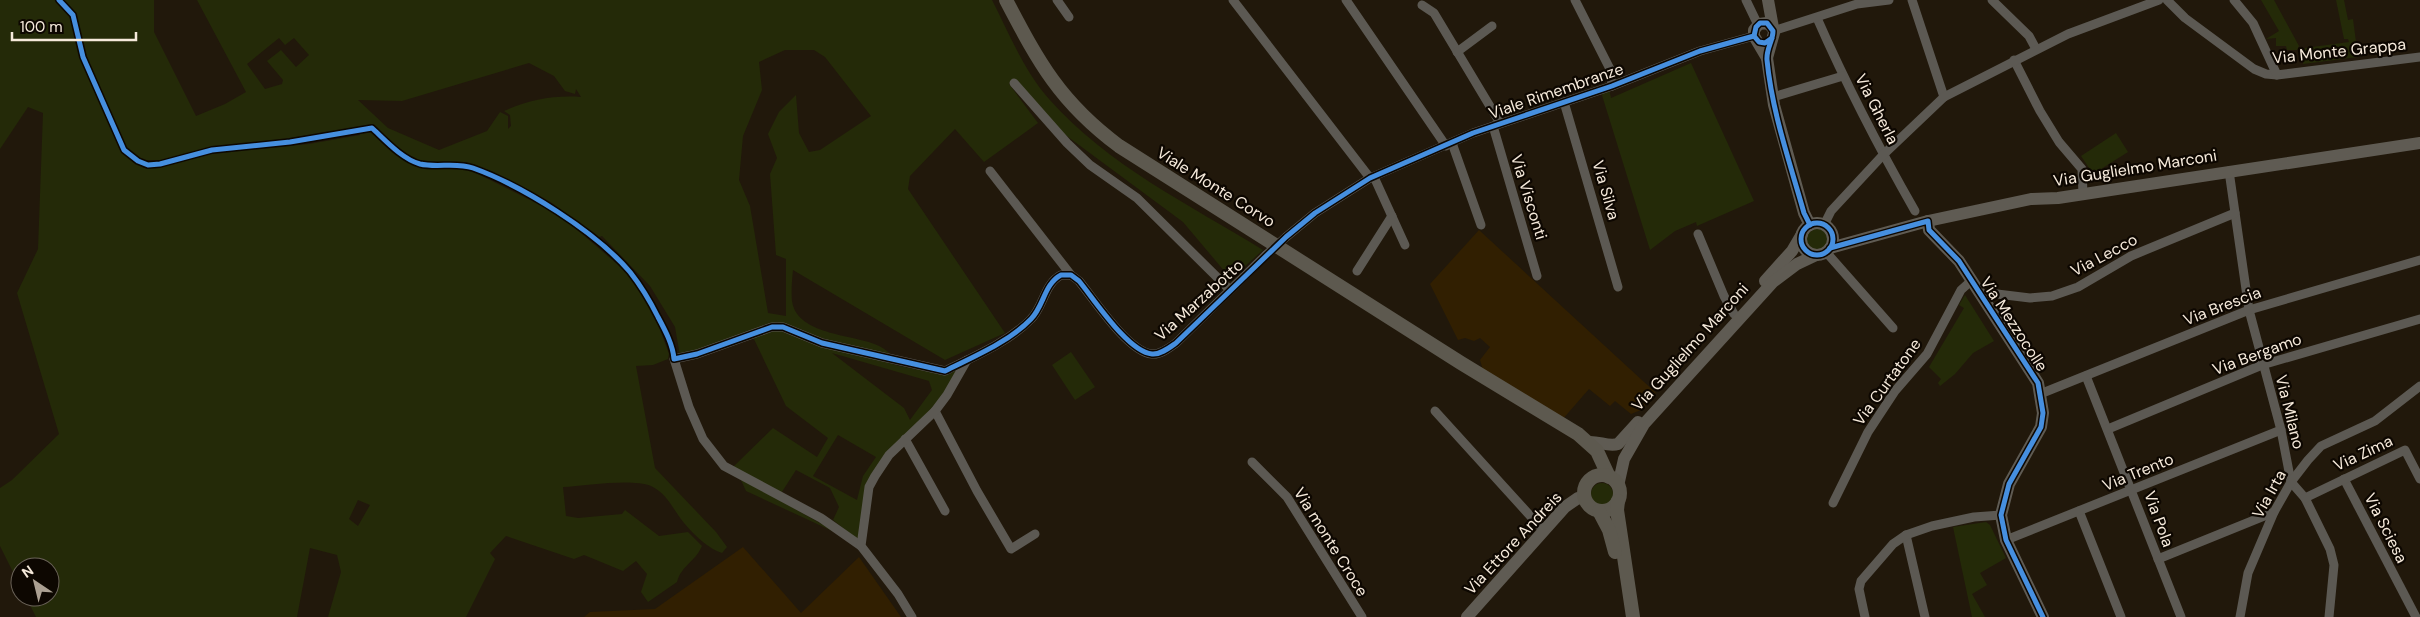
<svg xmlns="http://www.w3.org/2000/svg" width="2420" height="617" font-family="'DM Sans',sans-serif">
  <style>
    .built { fill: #311f01 }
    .green { fill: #242a08; fill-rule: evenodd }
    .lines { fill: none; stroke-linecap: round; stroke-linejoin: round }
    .street { stroke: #5c5953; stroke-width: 9 }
    .secondary { stroke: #5f5b53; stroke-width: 12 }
    .primary { stroke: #5d594f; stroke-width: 14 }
    .street-bridge { stroke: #5c5953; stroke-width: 9 }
    .cycleway-casing { stroke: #0d0701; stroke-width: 8 }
    .cycleway { stroke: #468fdf; stroke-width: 5 }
    .labels { text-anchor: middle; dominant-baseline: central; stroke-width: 4.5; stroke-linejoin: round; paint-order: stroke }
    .street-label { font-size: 16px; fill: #f6eadb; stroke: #0d0701 }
  </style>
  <rect width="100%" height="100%" fill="#21180b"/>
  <g class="built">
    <polygon points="1479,230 1656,393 1641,410 1631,414 1615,401 1610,406 1589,389 1562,420 1483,370 1480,360 1490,347 1480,338 1474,341 1465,338 1458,340 1430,284"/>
    <polygon points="743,547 801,613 859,557 901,617 584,617 590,612 655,609"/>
  </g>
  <g class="green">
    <path d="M 0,0 L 154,0 L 154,32 L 196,116 L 225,104 L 246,92 L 197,0 L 992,0 C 1009,33 1024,71 1049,99 C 1107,165 1190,205 1263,250 L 1231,279 L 1183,222 L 1056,128 L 1017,80 L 1009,84 L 1038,123 L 984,162 L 955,129 L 910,176 L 908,189 L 1005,333 L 945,360 L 793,270 C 792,280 791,292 792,301 C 797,337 859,334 881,347 C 885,349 888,352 890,354 L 815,339 L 777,322 L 680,356 L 675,327 L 650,286 L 602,236 L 596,238 L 552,203 L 529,190 L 466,162 L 437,162 L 436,167 L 468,169 L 560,215 L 631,276 L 654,313 L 669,354 L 668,359 L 653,365 L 636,366 L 655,468 L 716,532 L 727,547 L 722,553 C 709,549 693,534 684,523 C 673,510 668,494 651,486 C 631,478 585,486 563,487 L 566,516 L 578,518 L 622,514 L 625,510 L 659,536 L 688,532 L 702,546 C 695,562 681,566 677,582 L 648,602 L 641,592 L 647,574 L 636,561 L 623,571 L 584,555 L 574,559 L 506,536 L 490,553 L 495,559 L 466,617 L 328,617 L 341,572 L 337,555 L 310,548 L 297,617 L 36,617 L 26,597 L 50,597 L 50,567 L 20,567 L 20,586 L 0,546 L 0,488 L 12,480 L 59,434 L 17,293 L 38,249 L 43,113 L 28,107 L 0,149 ZM 279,38 L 285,45 L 294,38 L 309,55 L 296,67 L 281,50 L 267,61 L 283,80 L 282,84 L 265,89 L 247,64 ZM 785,50 L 814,50 L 825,57 L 871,116 L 820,150 L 809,152 L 799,133 L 796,95 L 779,112 L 768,134 L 777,158 L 770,174 L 776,255 L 786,259 L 786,316 L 768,313 L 750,206 L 739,180 L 743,136 L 762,90 L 759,62 ZM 529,63 L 554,76 L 565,91 L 575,94 L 576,89 L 581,97 C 554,95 528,100 504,111 L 510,115 L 511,126 L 508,129 L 508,116 L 500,112 L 487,131 L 439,150 L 388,128 L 358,100 L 402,101 ZM 355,128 L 360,135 L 309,144 L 206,153 L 153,168 L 144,168 L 132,160 L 164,160 L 210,147 L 285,139 ZM 358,500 L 370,505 L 358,526 L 349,519 Z"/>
    <polygon points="2261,0 2274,0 2299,46 2297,50 2287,50 2286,46 2276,46 2276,38 2266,39 2279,31"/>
    <polygon points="2336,0 2344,0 2348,20 2353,19 2358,57 2303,64 2305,48 2349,42 2348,39 2344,39"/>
    <polygon points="1691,63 1754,201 1697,226 1696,222 1675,231 1650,250 1601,92 1609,89 1611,98"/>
    <polygon points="2116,133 2128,152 2093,174 2081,156"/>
    <polygon points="1816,228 1823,229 1829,238 1828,245 1819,251 1809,248 1806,241 1807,234"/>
    <polygon points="1965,295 1994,341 1973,353 1955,374 1940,386 1938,383 1941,379 1929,367 1964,308 1959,305"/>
    <path d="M 773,328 L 899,366 L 947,375 L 961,368 L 940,399 L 891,451 L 868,482 L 858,540 L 833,520 L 839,507 L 830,488 L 796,470 L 780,495 L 733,467 L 773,428 L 817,457 L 828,438 L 786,406 L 752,335 ZM 832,353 L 929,381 L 932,390 L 910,420 L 904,408 ZM 838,435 L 876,457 L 863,476 L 857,500 L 813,476 Z"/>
    <polygon points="1071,352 1095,387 1075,400 1052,365"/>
    <polygon points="740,478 843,536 746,491"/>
    <circle cx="1602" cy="494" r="11"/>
    <polygon points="1986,522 1990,525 2006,558 1980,573 1987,585 1972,594 1985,617 1972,617 1953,527"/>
  </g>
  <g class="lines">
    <g class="street">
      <polyline points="1057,0 1069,17"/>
      <polyline points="1233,0 1370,178"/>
      <polyline points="1346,0 1446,146"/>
      <polyline points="1575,0 1610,69 1612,86"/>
      <polyline points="1746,0 1758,25"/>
      <polyline points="1912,0 1944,97"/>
      <polyline points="1992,0 2029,36 2036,49"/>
      <polyline points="2167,0 2185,18 2254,69 2266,74 2277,75 2420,57"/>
      <polyline points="2234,0 2253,23 2277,75"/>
      <polyline points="1422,5 1434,13 1500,123"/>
      <path d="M 1817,18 C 1846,84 1879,148 1915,211"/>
      <polyline points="1773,31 1857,4 1889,0"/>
      <polyline points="1457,52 1492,26"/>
      <polyline points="2014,60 2040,111 2059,142 2082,169 2083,194"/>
      <polyline points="1014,83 1067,143 1090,165 1137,198 1230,290"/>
      <polyline points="1773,97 1843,76"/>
      <polyline points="1564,102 1618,287"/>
      <polyline points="1493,126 1537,276"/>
      <polyline points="1452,143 1481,225"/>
      <polyline points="990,171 1071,275"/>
      <polyline points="2229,171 2249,310 2281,430 2291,482 2305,498 2330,549 2334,565 2329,617"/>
      <polyline points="1374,177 1405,245"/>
      <polyline points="1824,225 1831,211 1883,155 1944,97 2068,34 2159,0"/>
      <polyline points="1698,234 1724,296 1734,314"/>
      <polyline points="1286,237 1315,213 1370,178 1473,133 1612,86 1700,51 1754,36"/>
      <polyline points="1826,252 1893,328"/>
      <polyline points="1357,271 1392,216"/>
      <polyline points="1983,297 1989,293 2030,298 2052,296 2078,287 2131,256 2235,213"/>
      <polyline points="2086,376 2181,617"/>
      <polyline points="2040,394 2249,310 2420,260"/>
      <polyline points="935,411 977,491 1011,549 1035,534"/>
      <polyline points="1435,411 1544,531"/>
      <polyline points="2108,429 2262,365 2420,319"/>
      <polyline points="905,439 945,511"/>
      <polyline points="1252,462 1287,497 1362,617"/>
      <polyline points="2344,479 2416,617"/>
      <polyline points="2305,498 2405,450 2420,479"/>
      <polyline points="1833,503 1868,432 1895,391 1927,354 1961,290 1971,281"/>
      <polyline points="2079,511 2121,617"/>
      <polyline points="1906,535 1925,617"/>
      <polyline points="2006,540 2281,430"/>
      <path d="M 861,546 L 821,518 L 724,466 L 703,439 L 689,407 L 674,359 L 697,354 L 772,327 L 783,327 L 822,343 L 945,371 C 973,357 1009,342 1031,319 C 1044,306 1044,284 1061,275 L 1071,275 L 1079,281 C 1094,299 1128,352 1152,354 C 1160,355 1169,348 1176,343 L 1266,255"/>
      <polyline points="2158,559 2274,512"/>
      <polyline points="912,617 898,594 861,546 869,487 875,476 889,455 935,411 947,395 967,360"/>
      <polyline points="1865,617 1859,589 1861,581 1893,544 1906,535 1932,526 1974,517 2001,515"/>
      <polyline points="2240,617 2248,573 2274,512 2291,482 2308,460 2321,446 2375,421 2420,386"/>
    </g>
    <g class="secondary">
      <polyline points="1772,27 1767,23 1759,24 1754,30 1754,36 1767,58 1774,105 1804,213 1810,225"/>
      <polyline points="1767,58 1774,33 1768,0"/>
      <polyline points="1928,221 1929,230 1959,261 2038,383 2043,413 2041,427 2009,484 2001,515 2006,540 2043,617"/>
      <circle cx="1817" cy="239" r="16"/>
      <polyline points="1830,248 1928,221 2031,199 2058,198 2420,143"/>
      <polyline points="1765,281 1792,251 1802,234"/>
      <path d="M 1588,442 C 1599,441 1608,447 1618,444 L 1638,422"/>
      <polyline points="1618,486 1624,459 1644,424 1773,282 1797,264 1816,255"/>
      <polyline points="1467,617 1565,507 1578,498 1585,499"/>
    </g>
    <g class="primary">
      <path d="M 1006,0 C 1039,63 1060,102 1119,146 L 1461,363 L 1578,434 L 1597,451 L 1609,477"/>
      <circle cx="1602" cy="493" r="18"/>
      <polyline points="1618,501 1617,510 1633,617"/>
      <polyline points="1599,511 1609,530 1615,552"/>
    </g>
    <polyline class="street-bridge" points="1266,255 1286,237"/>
    <g class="cycleway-casing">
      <g id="cycleway">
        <path d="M 59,0 L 73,15 L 83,57 L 124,150 L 138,161 L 148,165 L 160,164 L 212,150 L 290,142 L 372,128 C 385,140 402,159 420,164 C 437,168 456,162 473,168 C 523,186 596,232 630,272 C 641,286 650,301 658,317 C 665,330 673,345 674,359 L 697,354 L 772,327 L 783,327 L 822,343 L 945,371 C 973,357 1009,342 1031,319 C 1044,306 1044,284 1061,275 L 1071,275 L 1079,281 C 1094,299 1128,352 1152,354 C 1160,355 1169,348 1176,343 L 1286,237 L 1315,213 L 1370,178 L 1473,133 L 1612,86 L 1700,51 L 1754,36"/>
        <path d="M 1772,38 L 1765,43 L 1759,42 L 1754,36 L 1756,27 L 1760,23 L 1767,23 L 1773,31 C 1773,41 1766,49 1767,60 C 1772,112 1790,163 1804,213 L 1810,225"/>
        <circle cx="1817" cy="239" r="16"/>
        <polyline points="1830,248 1928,221 1929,230 1959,261 2038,383 2043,413 2041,427 2009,484 2001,515 2006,540 2043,617"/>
      </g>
    </g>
    <use href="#cycleway" class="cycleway"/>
  </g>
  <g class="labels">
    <g class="street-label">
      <text transform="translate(2339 51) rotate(-6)">Via Monte Grappa</text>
      <text transform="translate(1556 91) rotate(-19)">Viale Rimembranze</text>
      <text transform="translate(1877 109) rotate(63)">Via Gherla</text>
      <text transform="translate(2135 168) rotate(-9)">Via Guglielmo Marconi</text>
      <text transform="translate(1216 187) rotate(32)">Viale Monte Corvo</text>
      <text transform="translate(1606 190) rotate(74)">Via Silva</text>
      <text transform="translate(1529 197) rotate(73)">Via Visconti</text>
      <text transform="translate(2104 255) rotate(-28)">Via Lecco</text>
      <text transform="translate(1199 300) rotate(-42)">Via Marzabotto</text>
      <text transform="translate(2222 306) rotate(-21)">Via Brescia</text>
      <text transform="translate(2014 324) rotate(57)">Via Mezzocolle</text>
      <text transform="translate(1690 347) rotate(-48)">Via Guglielmo Marconi</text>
      <text transform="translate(2257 354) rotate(-20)">Via Bergamo</text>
      <text transform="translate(1887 382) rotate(-54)">Via Curtatone</text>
      <text transform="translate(2290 412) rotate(76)">Via Milano</text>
      <text transform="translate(2363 453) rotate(-25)">Via Zima</text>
      <text transform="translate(2138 472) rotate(-22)">Via Trento</text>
      <text transform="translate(2269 494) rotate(-61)">Via Irta</text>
      <text transform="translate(2159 519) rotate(70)">Via Pola</text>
      <text transform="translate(2386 528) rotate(63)">Via Sciesa</text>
      <text transform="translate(1331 542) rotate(58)">Via monte Croce</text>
      <text transform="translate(1513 543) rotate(-47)">Via Ettore Andreis</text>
    </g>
  </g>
  <g transform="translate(35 582) rotate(325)"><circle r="24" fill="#0d0701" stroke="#6a6258"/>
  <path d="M0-4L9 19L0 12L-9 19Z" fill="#aba092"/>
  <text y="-8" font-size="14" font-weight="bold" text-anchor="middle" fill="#f6eadb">N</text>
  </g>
  <path d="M12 32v8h124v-8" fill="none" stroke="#f6eadb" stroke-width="2.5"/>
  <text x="20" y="32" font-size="15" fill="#f6eadb" stroke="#0d0701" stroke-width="4" paint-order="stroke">100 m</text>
</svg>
